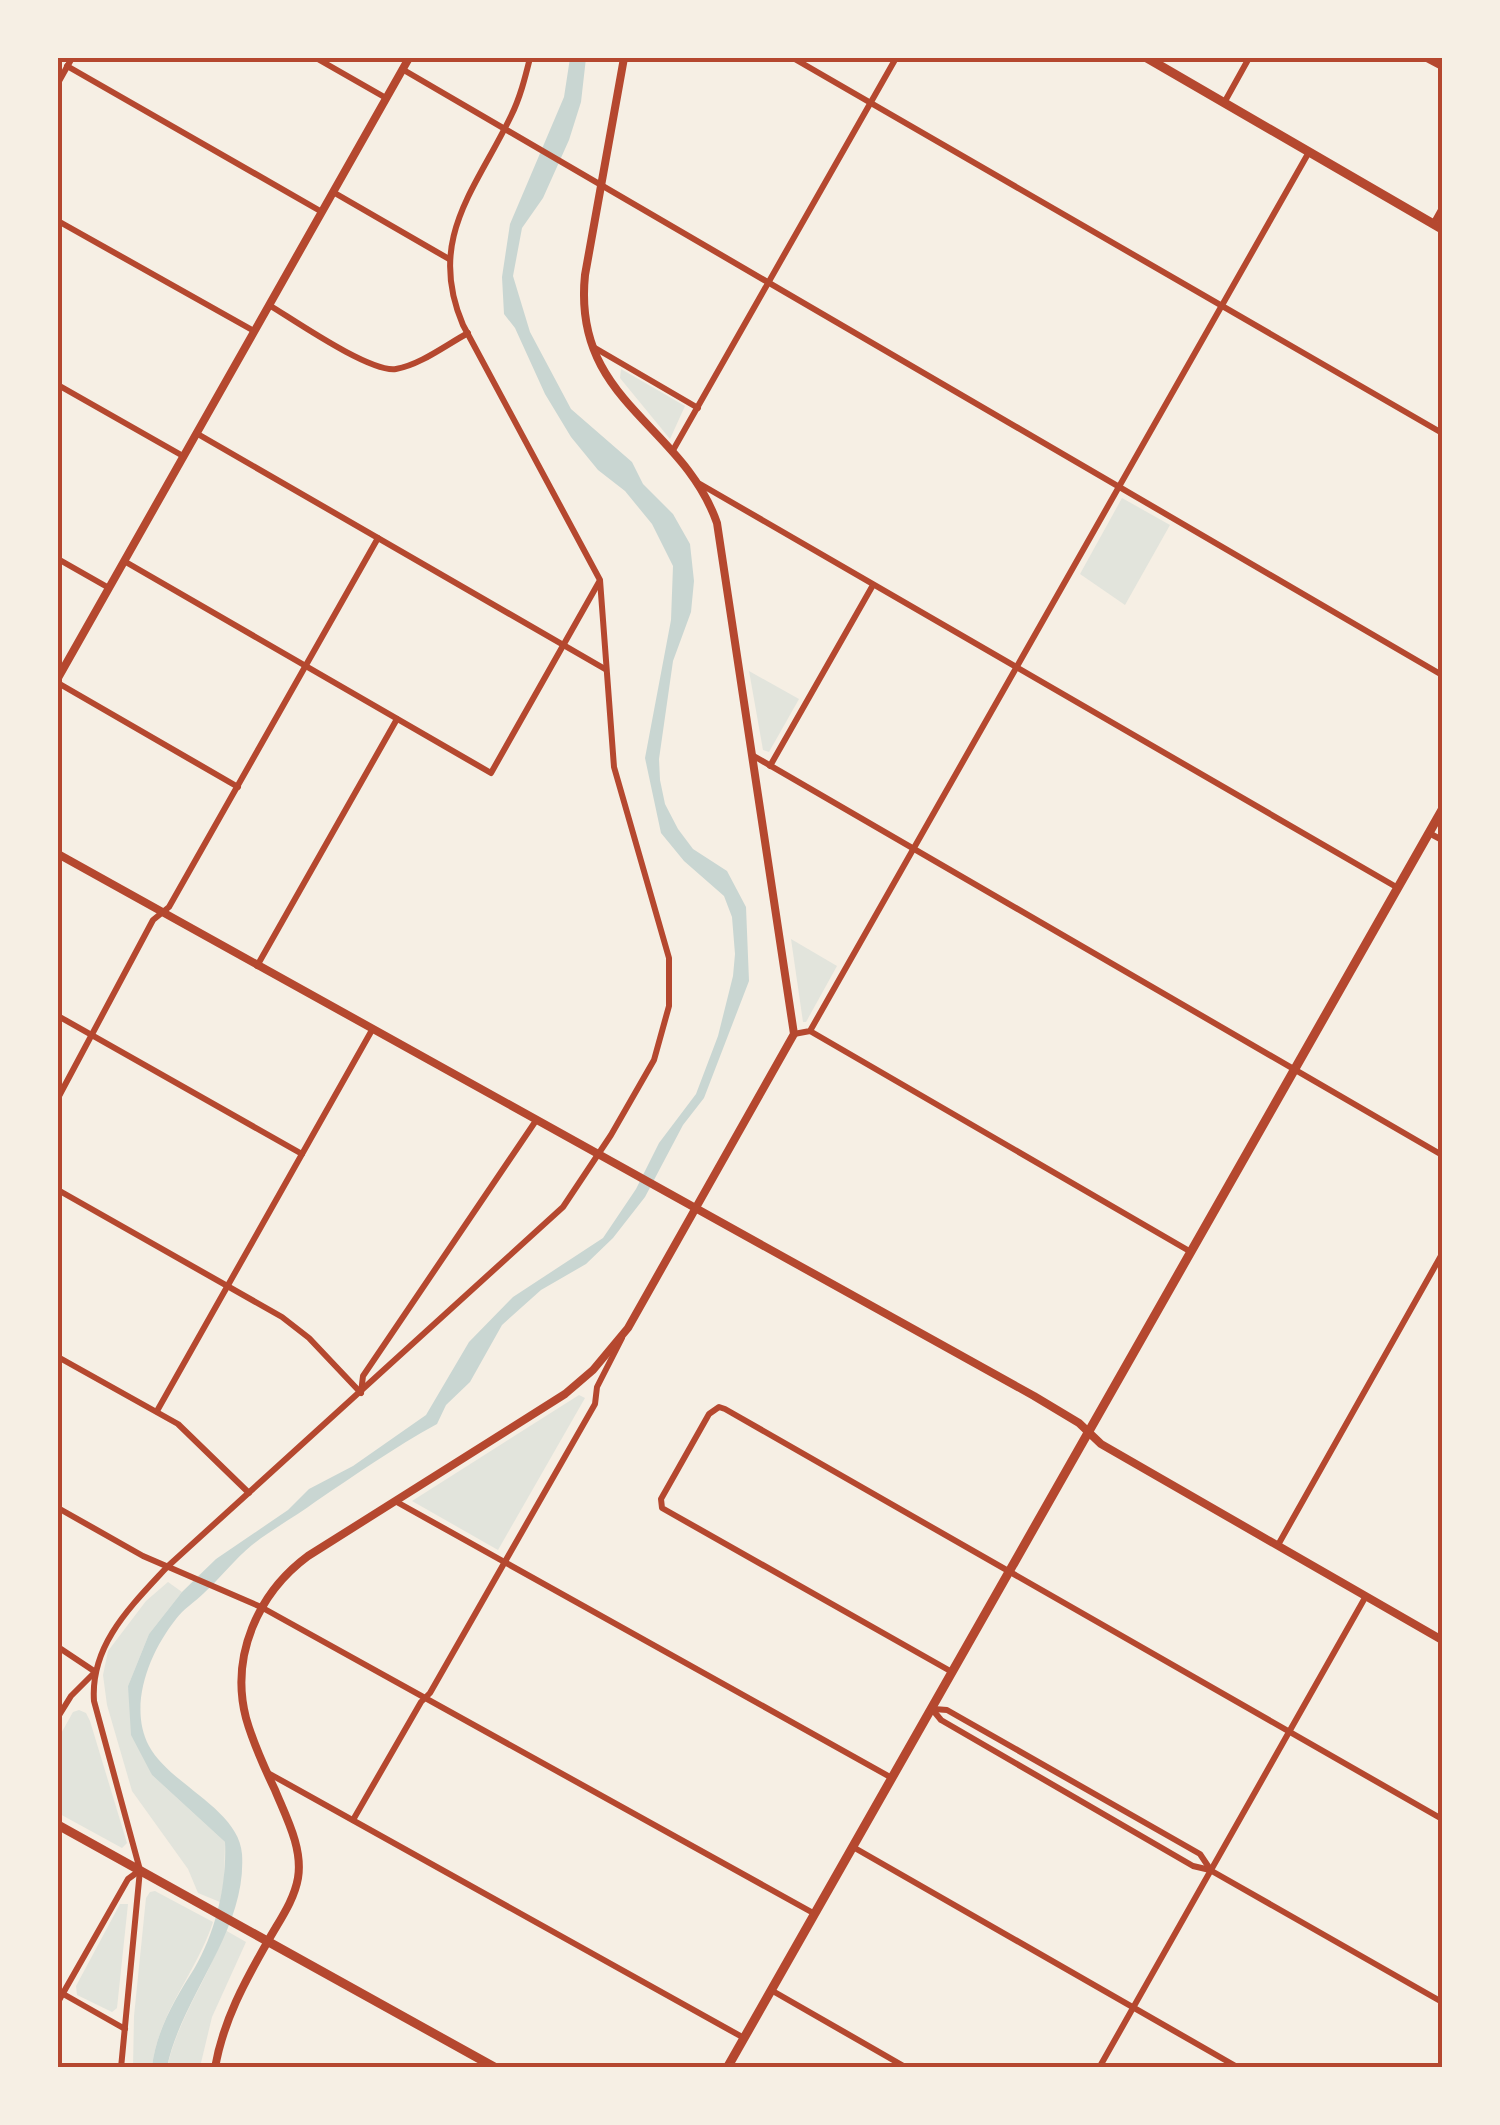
<svg xmlns="http://www.w3.org/2000/svg" width="1500" height="2125" font-family="Bitter,serif">
  <style>
    .green { fill: #e2e4dc }
    .water { fill: #c9d6d2 }
    .lines { fill: none; stroke-linecap: round; stroke-linejoin: round }
    .minor { stroke: #b5482f; stroke-width: 6 }
    .tertiary { stroke: #b5482f; stroke-width: 8 }
    .secondary { stroke: #b5482f; stroke-width: 9 }
    .neatline { fill: none; stroke: #b5482f; stroke-width: 4 }
  </style>
  <rect width="100%" height="100%" fill="#f6efe4"/>
  <g class="green">
    <polygon points="621,369 685,406 670,439 620,378"/>
    <polygon points="1122,498 1170,525 1125,605 1080,574"/>
    <polygon points="749,671 799,699 769,752 763,750"/>
    <polygon points="791,939 837,966 806,1022 803,1022"/>
    <polygon points="579,1395 585,1398 498,1550 412,1501"/>
    <polygon points="168,1582 182,1592 149,1634 128,1686 152,1775 225,1842 224,1881 220,1902 198,1893 188,1869 132,1791 107,1705 103,1675 108,1651 146,1601"/>
    <polygon points="79,1710 86,1713 90,1721 127,1843 122,1848 58,1813 58,1739 73,1712"/>
    <path d="M 155,1891 L 213,1922 C 197,1972 158,2013 152,2067 L 133,2068 L 134,2016 L 146,1898 L 150,1892 Z"/>
    <polygon points="120,1904 128,1904 117,2008 112,2012 77,1995 76,1986"/>
    <path d="M 225,1930 L 246,1942 L 212,2017 L 200,2067 L 167,2068 C 178,2017 209,1978 225,1930 Z"/>
  </g>
  <path class="water" d="M 570,58 L 586,58 L 581,102 L 569,140 L 543,198 L 522,228 L 513,276 L 530,332 L 571,409 L 632,462 L 643,484 L 673,514 L 690,544 L 694,581 L 691,612 L 673,661 L 659,759 L 660,780 L 665,804 L 678,829 L 693,849 L 727,871 L 746,907 L 749,981 L 704,1098 L 683,1125 L 645,1197 L 613,1238 L 586,1264 L 541,1290 L 502,1325 L 470,1382 L 446,1405 L 437,1424 C 395,1447 355,1475 315,1502 C 295,1517 272,1529 252,1545 C 235,1559 220,1578 204,1593 C 195,1602 183,1609 176,1619 C 149,1653 128,1706 149,1746 C 169,1784 239,1809 242,1854 C 247,1931 182,1995 167,2067 L 152,2067 C 156,2031 175,1999 194,1969 C 216,1932 227,1884 225,1842 L 152,1775 L 131,1735 L 128,1686 L 149,1634 L 182,1592 L 216,1559 L 288,1510 L 309,1489 L 353,1466 L 426,1415 L 469,1342 L 513,1297 L 603,1238 L 636,1189 L 659,1143 L 696,1094 L 718,1036 L 733,976 L 735,954 L 732,917 L 724,896 L 684,861 L 661,833 L 645,758 L 671,620 L 673,566 L 652,524 L 625,491 L 598,470 L 571,437 L 545,394 L 515,328 L 504,314 L 502,277 L 510,224 L 564,97 Z"/>
  <g class="lines">
    <g class="minor">
      <polyline points="316,58 386,98"/>
      <polyline points="793,58 1442,433"/>
      <polyline points="1425,58 1442,67"/>
      <polyline points="67,66 322,212"/>
      <polyline points="402,69 1442,675"/>
      <polyline points="58,83 72,58"/>
      <polyline points="1224,103 1249,58"/>
      <polyline points="333,192 449,259"/>
      <polyline points="58,221 254,331"/>
      <polyline points="1433,224 1442,208"/>
      <path d="M 269,305 C 294,320 370,373 396,369 C 420,365 446,345 468,333"/>
      <polyline points="595,348 698,408"/>
      <polyline points="58,385 183,456"/>
      <polyline points="196,433 605,669"/>
      <polyline points="672,452 896,58"/>
      <polyline points="700,484 1398,888"/>
      <polyline points="58,559 109,588"/>
      <polyline points="124,561 491,773 599,582"/>
      <polyline points="58,683 238,787"/>
      <polyline points="752,755 1442,1155"/>
      <polyline points="770,766 873,585"/>
      <polyline points="1429,833 1442,840"/>
      <polyline points="257,966 397,719"/>
      <polyline points="58,1016 302,1154"/>
      <polyline points="810,1031 1191,1252"/>
      <polyline points="794,1034 810,1031 1309,152"/>
      <polyline points="58,1098 153,920 169,907 378,538"/>
      <polyline points="58,1190 282,1317 309,1338 361,1393"/>
      <polyline points="58,1357 178,1424 249,1493"/>
      <polyline points="361,1393 363,1376 535,1122"/>
      <polyline points="157,1411 372,1030"/>
      <polyline points="395,1501 892,1778"/>
      <polyline points="58,1508 143,1556 261,1607 815,1914"/>
      <polyline points="1278,1545 1442,1254"/>
      <polyline points="58,1647 94,1671"/>
      <polyline points="952,1672 662,1508 661,1499 709,1414 719,1407 725,1409 1442,1819"/>
      <polyline points="932,1709 941,1720 1193,1866 1210,1870 1442,2002"/>
      <polyline points="934,1709 947,1710 1200,1854 1210,1869"/>
      <polyline points="58,1717 71,1696 94,1673"/>
      <polyline points="268,1773 744,2038"/>
      <polyline points="353,1820 421,1702 430,1693 595,1404 597,1387 622,1338"/>
      <polyline points="853,1847 1239,2068"/>
      <polyline points="771,1990 907,2068"/>
      <polyline points="58,1991 125,2029"/>
      <polyline points="58,2002 128,1879 139,1871"/>
      <path d="M 121,2068 L 140,1870 L 94,1701 C 90,1645 131,1606 167,1567 L 563,1207 L 611,1135 L 654,1060 L 669,1006 L 669,958 L 614,767 L 600,580 L 463,325 C 426,239 476,189 511,116 C 520,98 525,78 530,58"/>
      <polyline points="1099,2068 1366,1596"/>
    </g>
    <g class="tertiary">
      <polyline points="58,678 409,58"/>
      <polyline points="58,854 1034,1396 1079,1423 1101,1444 1442,1640"/>
      <path d="M 215,2068 C 223,2021 245,1981 268,1941 C 279,1921 294,1901 298,1878 C 303,1848 286,1817 275,1790 C 264,1767 253,1743 246,1718 C 230,1656 258,1593 308,1556 L 565,1394 L 593,1370 L 628,1328 L 794,1034 L 717,523 C 682,423 572,402 585,275 L 624,58"/>
    </g>
    <g class="secondary">
      <polyline points="1147,58 1442,229"/>
      <polyline points="58,1825 496,2068"/>
      <polyline points="727,2068 1442,810"/>
    </g>
  </g>
  <rect width="1500" height="2125" fill="none" stroke="#f6efe4" stroke-width="120"/>
  <rect x="60" y="60" width="1380" height="2005" class="neatline"/>
</svg>
